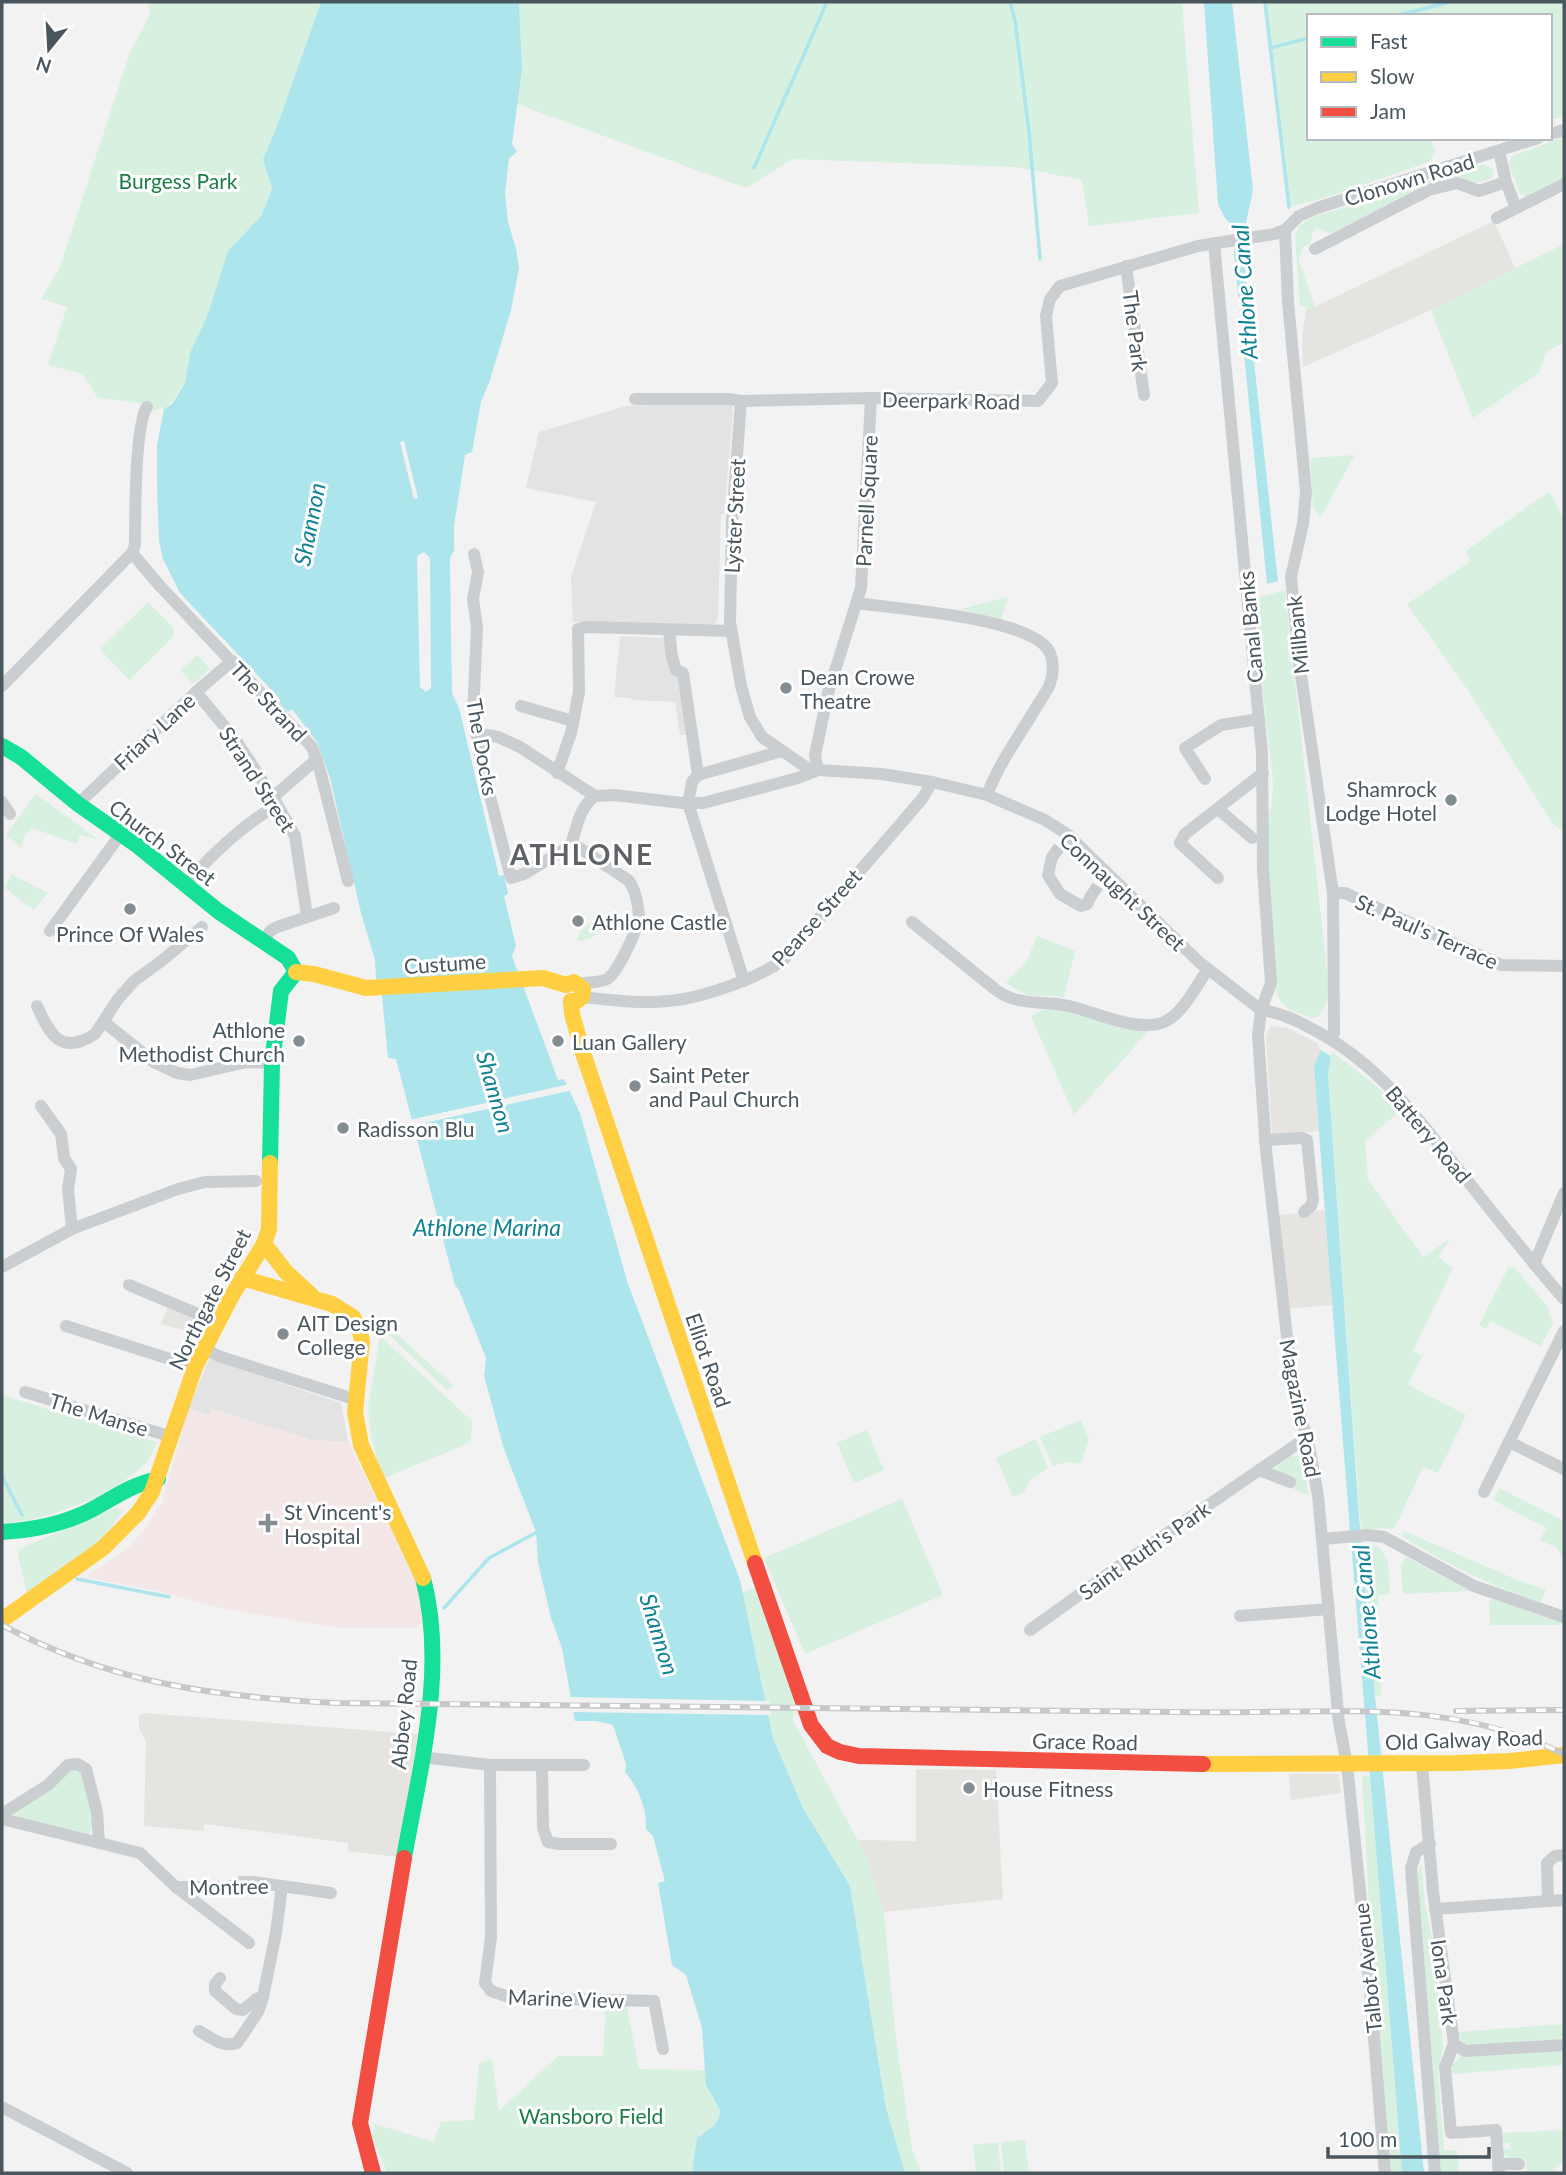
<svg xmlns="http://www.w3.org/2000/svg" width="1566" height="2175" font-family="Lato,sans-serif">
  <style>
    .commercial { fill: #e6e4e0 }
    .education { fill: #e4e3e4 }
    .medical { fill: #f4e7e7 }
    .green { fill: #d8f0df }
    .water { fill: #ade5ec }
    .pier { fill: #f2f2f2 }
    .lines { fill: none; stroke-linecap: round; stroke-linejoin: round }
    .stream { stroke: #ade5ec; stroke-width: 3.5 }
    .street-tunnel { stroke: #c8cbcd; stroke-width: 12; stroke-dasharray: 12 6; stroke-linecap: butt }
    .street { stroke: #cbced0; stroke-width: 12 }
    .fast { stroke: #16e098; stroke-width: 16 }
    .slow { stroke: #ffcf43; stroke-width: 16 }
    .jam { stroke: #f24e42; stroke-width: 16 }
    .rail-casing { stroke: #c6c8ca; stroke-width: 6 }
    .rail { stroke: #fff; stroke-width: 3.5; stroke-dasharray: 10; stroke-linecap: butt }
    .poi-dot { fill: #848d92; stroke: #fff; stroke-width: 2.5 }
    .labels { text-anchor: middle; dominant-baseline: central; stroke-width: 6; stroke-linejoin: round; paint-order: stroke }
    .street-label { font-size: 21px; fill: #49565e; stroke: #fff }
    .park-label { font-size: 21px; fill: #1a7f44; stroke: #fff }
    .poi-label { font-size: 21px; fill: #49565e; stroke: #fff; text-anchor: start }
    .water-label { font-size: 23px; font-style: italic; fill: #118293; stroke: #fff }
    .district-label { font-size: 28px; font-weight: bold; letter-spacing: 2px; fill: #5e6266; stroke: #fff }
  </style>
  <rect width="100%" height="100%" fill="#f2f2f2"/>
  <g class="commercial">
    <polygon points="1494,221 1515,268 1431,310 1303,367 1302,336 1306,311"/>
    <polygon points="1271,1026 1288,1028 1317,1043 1321,1050 1314,1065 1319,1131 1272,1136 1266,1036"/>
    <polygon points="1325,1210 1332,1305 1286,1309 1279,1215"/>
    <polygon points="169,1305 205,1320 198,1334 161,1324"/>
    <polygon points="144,1713 418,1734 398,1857 348,1851 348,1843 205,1824 203,1831 144,1826 146,1742 139,1727 139,1715"/>
    <polygon points="916,1769 996,1770 1003,1899 884,1912 866,1855 858,1840 916,1841"/>
    <polygon points="1289,1774 1339,1774 1341,1793 1291,1800"/>
  </g>
  <g class="education">
    <polygon points="725,403 732,406 733,412 724,514 721,515 718,617 716,623 710,626 573,622 571,577 596,502 526,488 539,432 626,406"/>
    <polygon points="620,636 666,638 680,675 690,735 680,735 675,702 631,700 631,698 614,697"/>
    <polygon points="209,1359 341,1403 348,1442 311,1440 213,1409 209,1415 189,1408"/>
  </g>
  <polygon class="medical" points="189,1408 209,1415 213,1409 311,1440 348,1442 417,1579 424,1621 416,1628 340,1628 221,1608 161,1592 86,1577 132,1545 162,1503"/>
  <g class="green">
    <polygon points="148,2 321,2 276,129 263,159 272,189 261,216 228,251 208,314 190,353 185,383 167,408 154,410 139,403 98,398 82,374 48,365 67,307 41,299 60,267 129,55 150,14"/>
    <polygon points="519,2 1182,2 1199,213 1089,226 1082,180 1016,167 792,159 747,188 726,181 517,104 522,69"/>
    <polygon points="1265,2 1564,2 1564,116 1550,120 1550,16 1309,16 1309,138 1430,138 1436,152 1429,162 1321,199 1289,207"/>
    <polygon points="1564,137 1564,179 1526,197 1520,194 1509,165 1512,156"/>
    <path d="M 1483,164 L 1493,169 L 1493,178 L 1475,183 L 1448,178 L 1440,180 L 1332,233 L 1323,231 L 1318,227 C 1310,231 1313,236 1310,244 L 1302,248 L 1299,261 L 1315,307 L 1306,311 L 1306,307 L 1300,305 L 1295,236 L 1300,225 L 1313,217 Z"/>
    <polygon points="1564,244 1564,343 1547,351 1539,373 1473,418 1431,310"/>
    <polygon points="1355,455 1350,463 1321,517 1313,508 1310,458"/>
    <polygon points="1549,491 1564,519 1564,832 1553,824 1469,692 1407,604 1471,561 1466,551"/>
    <path d="M 1285,590 L 1326,961 C 1327,979 1333,1009 1315,1018 C 1305,1017 1287,1010 1281,1002 C 1268,986 1268,849 1267,821 C 1279,791 1269,754 1266,723 C 1262,682 1258,640 1257,598 Z"/>
    <polygon points="1008,597 1001,620 961,609"/>
    <polygon points="148,602 173,627 173,637 129,680 100,649"/>
    <polygon points="197,655 210,669 193,684 180,670"/>
    <polygon points="36,794 99,840 80,835 77,844 32,828 25,835 21,848 6,835"/>
    <polygon points="11,874 48,893 34,910 5,888"/>
    <polygon points="598,919 607,924 590,939 577,941 581,930"/>
    <polygon points="1037,936 1075,951 1064,997 1027,995 1006,983 1027,960"/>
    <polygon points="1050,1007 1150,1029 1074,1115 1031,1016"/>
    <polygon points="1332,1052 1378,1087 1400,1111 1365,1141 1368,1180 1423,1257 1451,1238 1438,1257 1453,1268 1413,1351 1422,1356 1408,1385 1466,1415 1438,1473 1423,1467 1396,1525 1393,1529 1379,1528 1361,1532 1328,1074"/>
    <polygon points="1514,1267 1547,1306 1553,1323 1541,1346 1490,1321 1486,1329 1479,1325 1508,1268"/>
    <polygon points="391,1329 453,1385 447,1390 387,1333"/>
    <polygon points="380,1336 472,1421 471,1442 382,1479 371,1435 368,1408"/>
    <path d="M 2,1395 L 156,1442 C 153,1448 152,1457 147,1462 C 116,1494 46,1522 2,1523 Z"/>
    <polygon points="1081,1420 1089,1439 1081,1463 1066,1462 1053,1466 1040,1437"/>
    <polygon points="867,1430 884,1470 854,1483 837,1443"/>
    <polygon points="1036,1439 1048,1468 1029,1481 1024,1492 1013,1497 996,1458"/>
    <polygon points="1292,1455 1302,1457 1309,1496 1292,1488 1294,1481 1274,1469"/>
    <polygon points="1499,1488 1564,1521 1564,1561 1557,1548 1540,1540 1546,1528 1493,1500"/>
    <polygon points="902,1499 943,1595 805,1654 764,1558"/>
    <polygon points="115,1508 123,1511 103,1538 27,1594 17,1550"/>
    <path d="M 1404,1531 L 1515,1579 L 1546,1590 L 1540,1603 C 1490,1585 1446,1564 1402,1536 Z"/>
    <path d="M 1362,1542 C 1393,1545 1388,1570 1390,1594 L 1378,1595 L 1381,1695 L 1375,1696 Z"/>
    <polygon points="1406,1557 1470,1591 1403,1594 1401,1564"/>
    <polygon points="756,1587 793,1697 793,1721 866,1855 884,1912 895,2031 912,2149 921,2173 905,2173 886,2108 850,1886 803,1808 773,1738 742,1592"/>
    <polygon points="1492,1599 1564,1623 1564,1625 1490,1625 1489,1603"/>
    <path d="M 78,1770 C 89,1779 99,1823 89,1834 L 15,1817 L 14,1813 L 68,1771 Z"/>
    <polygon points="1366,1775 1370,1776 1402,2173 1390,2173 1371,1942 1362,1776"/>
    <polygon points="1421,1862 1425,1904 1433,1943 1442,2036 1443,2048 1438,2071 1444,2150 1457,2150 1459,2173 1441,2173 1417,1876"/>
    <polygon points="626,2003 639,2069 707,2070 706,2085 721,2112 715,2125 699,2136 692,2173 387,2173 372,2136 375,2124 433,2142 441,2122 474,2120 479,2063 492,2059 499,2111 558,2056 603,2056 606,2004"/>
    <polygon points="1564,2024 1564,2038 1474,2046 1465,2045 1456,2032"/>
    <polygon points="1564,2049 1564,2065 1452,2074 1452,2065 1460,2057"/>
    <polygon points="1564,2130 1564,2160 1550,2173 1527,2173 1525,2158 1510,2159 1504,2155 1502,2150 1511,2149 1510,2143 1503,2143 1503,2133"/>
    <polygon points="1025,2140 1029,2173 1004,2173 1001,2142"/>
    <polygon points="998,2142 1001,2173 976,2173 973,2145"/>
  </g>
  <g class="water">
    <path d="M 321,2 L 519,2 L 522,69 L 512,144 L 517,152 L 509,158 L 505,193 L 508,222 L 516,249 L 519,268 L 511,310 L 490,380 L 481,402 L 472,452 L 465,455 L 454,526 L 454,551 L 450,558 L 450,569 L 452,693 L 459,708 L 499,876 L 504,875 L 508,894 L 504,896 L 516,946 L 512,956 L 558,1080 L 564,1079 L 580,1113 L 627,1281 L 740,1580 L 773,1738 L 803,1808 L 850,1886 L 886,2108 L 905,2173 L 692,2173 L 697,2138 L 715,2125 L 721,2112 L 706,2085 L 702,2028 L 686,1975 L 672,1965 L 658,1883 L 665,1881 L 653,1836 L 646,1829 C 647,1809 638,1787 625,1772 L 626,1764 L 613,1725 L 596,1721 L 575,1721 L 562,1648 L 551,1618 L 538,1562 L 536,1532 L 504,1449 L 484,1376 L 486,1358 L 459,1290 L 455,1285 L 396,1059 L 388,1058 L 382,996 L 376,977 L 375,960 L 361,913 L 330,778 L 317,742 L 292,709 L 288,712 L 277,700 L 279,698 L 180,593 L 163,559 L 159,541 L 157,484 L 157,445 L 164,409 L 172,404 L 185,383 L 190,353 L 208,314 L 228,251 L 261,216 L 272,189 L 263,159 L 276,129 Z"/>
    <polygon points="1204,2 1232,2 1253,190 1244,232 1238,232 1225,218 1218,204"/>
    <polygon points="1243,241 1248,307 1278,581 1267,584 1234,253 1236,242"/>
    <path d="M 1321,1050 L 1331,1056 L 1328,1074 L 1359,1517 L 1375,1696 L 1424,2173 L 1402,2173 C 1373,1804 1341,1434 1314,1065 Z"/>
  </g>
  <g class="pier">
    <polygon points="404,441 418,498 414,499 400,442"/>
    <polygon points="424,552 430,558 431,688 426,692 420,687 417,559 418,555"/>
    <polygon points="570,1084 573,1090 411,1126 409,1120"/>
    <polygon points="568,1697 769,1701 771,1715 570,1712"/>
  </g>
  <g class="lines">
    <g class="stream">
      <polyline points="1010,2 1015,20 1029,132 1040,259"/>
      <polyline points="1265,2 1289,207"/>
      <polyline points="1395,16 1450,2"/>
      <polyline points="1270,48 1309,38"/>
      <polyline points="754,168 827,2"/>
      <polyline points="2,1476 22,1515"/>
      <polyline points="77,1579 169,1597"/>
      <polyline points="444,1608 489,1558 539,1531"/>
    </g>
    <g class="street-tunnel">
      <polyline points="1052,857 1061,845"/>
      <polyline points="1091,896 1103,878"/>
    </g>
    <g class="street">
      <polyline points="1550,134 1564,130"/>
      <polyline points="1499,151 1506,182 1516,208"/>
      <polyline points="1497,218 1564,184"/>
      <polyline points="1285,230 1288,302 1306,492 1303,524 1291,577 1299,661 1333,893 1334,1033 1331,1039"/>
      <polyline points="1214,243 1262,753 1263,869 1271,983 1261,1010 1258,1035 1266,1150 1292,1381 1310,1451 1318,1496 1339,1723 1347,1764 1370,1989 1385,2173"/>
      <polyline points="1315,249 1429,190 1457,183 1479,191 1506,182"/>
      <polyline points="1126,266 1144,395"/>
      <polyline points="635,399 729,399 741,401 871,398 1038,401 1052,383 1046,316 1050,299 1060,286 1198,246 1274,234 1285,230 1299,216 1317,208 1538,138"/>
      <polyline points="741,401 732,522 730,622 741,686 750,717 762,737 813,772"/>
      <polyline points="132,553 160,586 312,747 320,770 348,881"/>
      <path d="M 132,553 L 135,545 C 135,519 135,424 147,407"/>
      <path d="M 474,554 L 478,572 L 473,599 L 477,628 L 473,714 L 482,765 L 511,878 L 524,874 L 570,846 C 578,828 577,810 595,796"/>
      <path d="M 857,603 C 897,609 1022,617 1047,648 C 1054,657 1054,673 1050,684 C 1045,695 1037,705 1031,716 C 1015,742 998,766 987,795"/>
      <polyline points="669,630 672,657 676,670 683,673 698,775"/>
      <polyline points="2,686 132,553"/>
      <polyline points="196,692 235,739 273,797 295,836 307,916"/>
      <polyline points="521,706 573,721"/>
      <polyline points="476,733 498,737 520,747 595,796"/>
      <polyline points="818,770 815,755 828,693 861,588 871,398"/>
      <polyline points="557,773 571,733 579,692 578,629 586,627 731,631"/>
      <polyline points="1205,779 1185,748 1221,725 1259,719"/>
      <polyline points="595,796 614,795 682,803 703,803 798,778 818,770 882,774 932,782 987,795 1045,820 1067,834 1199,962 1261,1010"/>
      <polyline points="273,797 317,759"/>
      <polyline points="2,802 10,814"/>
      <polyline points="688,803 744,981"/>
      <polyline points="688,803 692,782 698,775 782,751"/>
      <polyline points="78,804 196,692 232,661"/>
      <polyline points="1218,809 1252,838"/>
      <path d="M 572,843 L 628,880 C 635,888 638,905 639,916 C 639,927 617,974 607,979 C 599,983 588,982 579,984"/>
      <polyline points="1052,857 1048,875 1060,894 1081,906 1087,904 1091,896"/>
      <polyline points="1218,878 1180,843 1185,834 1263,773"/>
      <path d="M 185,884 C 213,854 241,826 277,805"/>
      <polyline points="1333,893 1345,893 1501,965 1564,966"/>
      <path d="M 912,922 L 996,990 C 1019,1007 1043,1000 1069,1006 C 1095,1012 1138,1033 1164,1022 C 1182,1015 1197,985 1208,969"/>
      <polyline points="50,931 120,835"/>
      <polyline points="264,941 270,931 277,927 334,908"/>
      <path d="M 582,997 C 610,1000 641,1004 668,1001 C 699,999 760,978 784,959 L 922,799 L 932,782"/>
      <path d="M 37,1006 C 50,1035 61,1056 95,1034 L 118,999 L 134,981 L 164,959 L 202,927"/>
      <path d="M 1261,1010 C 1282,1013 1298,1021 1316,1031 C 1381,1066 1418,1119 1463,1175 C 1496,1217 1529,1259 1564,1299"/>
      <polyline points="104,1022 154,1062 177,1073 190,1075 247,1062 272,1063"/>
      <polyline points="41,1106 61,1134 64,1158 71,1169 68,1189 72,1229"/>
      <polyline points="1265,1140 1302,1138 1307,1140 1313,1200 1311,1206 1304,1212"/>
      <polyline points="1534,1264 1564,1193"/>
      <polyline points="2,1267 72,1229 178,1189 205,1182 256,1181"/>
      <polyline points="129,1285 217,1322"/>
      <polyline points="66,1326 195,1367"/>
      <polyline points="204,1349 221,1357 354,1399"/>
      <polyline points="25,1392 172,1437"/>
      <polyline points="1509,1442 1564,1469"/>
      <polyline points="1259,1470 1290,1482"/>
      <polyline points="1484,1492 1564,1331"/>
      <polyline points="1323,1539 1367,1535 1384,1537 1474,1586 1564,1617"/>
      <polyline points="1240,1616 1329,1609"/>
      <polyline points="1030,1630 1118,1567 1306,1438"/>
      <polyline points="421,1757 490,1765 584,1765"/>
      <polyline points="1422,1763 1433,1891 1454,2044 1465,2051 1564,2045"/>
      <polyline points="490,1765 491,1937 485,1983 491,1991 512,1998 654,2001 663,2049"/>
      <polyline points="542,1765 543,1828 548,1842 559,1844 611,1844"/>
      <polyline points="2,1814 48,1785 68,1765 78,1764 86,1769 97,1812 99,1843"/>
      <polyline points="2,1819 140,1853 176,1887 249,1943"/>
      <polyline points="1430,1844 1416,1852 1411,1868 1435,2173"/>
      <polyline points="176,1887 229,1887 241,1882 253,1882 331,1893"/>
      <polyline points="1548,1901 1547,1863 1555,1856 1564,1855"/>
      <polyline points="1435,1909 1564,1900"/>
      <polyline points="220,1978 215,1984 215,1991 236,2009 243,2010 256,1999 263,1997"/>
      <path d="M 199,2031 C 212,2038 222,2048 237,2043 L 258,2012 L 263,1997 L 276,1933 L 282,1886"/>
      <polyline points="1454,2044 1445,2067 1451,2133 1496,2130 1499,2173"/>
      <polyline points="2,2107 127,2173"/>
      <polyline points="1498,2164 1519,2164"/>
    </g>
    <g class="fast">
      <polyline points="2,746 21,757 78,804 138,846 218,911 288,958 296,972"/>
      <polyline points="270,1163 272,1063 281,991 296,972"/>
      <path d="M 2,1532 C 33,1530 65,1524 93,1509 C 115,1497 133,1484 158,1479"/>
      <path d="M 404,1858 C 420,1767 447,1669 423,1578"/>
    </g>
    <g class="slow">
      <polyline points="296,972 314,974 366,988 543,978 566,985 574,982 583,989 582,997 577,1001 571,1001"/>
      <polyline points="571,1001 572,1014 584,1056 755,1563"/>
      <polyline points="264,1244 286,1272 311,1295"/>
      <polyline points="242,1278 332,1304 353,1317 359,1328 362,1341 355,1412 361,1445 423,1578"/>
      <polyline points="2,1620 103,1548 138,1513 152,1492 195,1367 231,1297 264,1244 269,1229 270,1163"/>
      <polyline points="1203,1764 1456,1763 1510,1761 1564,1755"/>
    </g>
    <g class="jam">
      <polyline points="755,1563 811,1725 827,1746 840,1752 859,1756 1203,1764"/>
      <polyline points="373,2173 360,2123 404,1858"/>
    </g>
    <g class="rail-casing">
      <g id="rail">
        <path d="M 2,1625 C 110,1683 215,1697 336,1703 C 584,1705 832,1708 1080,1711 C 1138,1711 1196,1713 1254,1712 C 1366,1711 1460,1704 1564,1754"/>
        <polyline points="1456,1711 1564,1710"/>
      </g>
    </g>
    <use href="#rail" class="rail"/>
  </g>
  <g class="poi-dot">
    <circle cx="786" cy="688" r="7"/>
    <circle cx="1451" cy="800" r="7"/>
    <circle cx="130" cy="909" r="7"/>
    <circle cx="578" cy="921" r="7"/>
    <circle cx="299" cy="1041" r="7"/>
    <circle cx="558" cy="1041" r="7"/>
    <circle cx="635" cy="1086" r="7"/>
    <circle cx="343" cy="1128" r="7"/>
    <circle cx="283" cy="1334" r="7"/>
    <path d="M264.5 1512.5h7v7h7v7h-7v7h-7v-7h-7v-7h7z"/>
    <circle cx="969" cy="1788" r="7"/>
  </g>
  <g class="labels">
    <g class="street-label">
      <text transform="translate(1409 179) rotate(-17)">Clonown Road</text>
      <text transform="translate(1136 331) rotate(83)">The Park</text>
      <text transform="translate(951 400) rotate(1)">Deerpark Road</text>
      <text transform="translate(866 501) rotate(-87)">Parnell Square</text>
      <text transform="translate(734 516) rotate(-87)">Lyster Street</text>
      <text transform="translate(1250 627) rotate(-95)">Canal Banks</text>
      <text transform="translate(1297 635) rotate(-96)">Millbank</text>
      <text transform="translate(269 701) rotate(47)">The Strand</text>
      <text transform="translate(154 731) rotate(-43)">Friary Lane</text>
      <text transform="translate(483 747) rotate(80)">The Docks</text>
      <text transform="translate(258 779) rotate(57)">Strand Street</text>
      <text transform="translate(163 842) rotate(37)">Church Street</text>
      <text transform="translate(1123 891) rotate(43)">Connaught Street</text>
      <text transform="translate(816 917) rotate(-48)">Pearse Street</text>
      <text transform="translate(1427 931) rotate(24)">St. Paul's Terrace</text>
      <text transform="translate(445 963) rotate(-4)">Custume</text>
      <text transform="translate(1429 1134) rotate(50)">Battery Road</text>
      <text transform="translate(209 1299) rotate(-63)">Northgate Street</text>
      <text transform="translate(709 1360) rotate(71)">Elliot Road</text>
      <text transform="translate(1301 1408) rotate(79)">Magazine Road</text>
      <text transform="translate(99 1414) rotate(17)">The Manse</text>
      <text transform="translate(1144 1550) rotate(-35)">Saint Ruth's Park</text>
      <text transform="translate(403 1714) rotate(-84)">Abbey Road</text>
      <text transform="translate(1464 1739) rotate(-2)">Old Galway Road</text>
      <text transform="translate(1085 1741) rotate(1)">Grace Road</text>
      <text transform="translate(229 1886) rotate(-1)">Montree</text>
      <text transform="translate(1367 1968) rotate(-96)">Talbot Avenue</text>
      <text transform="translate(1445 1982) rotate(82)">Iona Park</text>
      <text transform="translate(566 1998) rotate(2)">Marine View</text>
    </g>
    <g class="park-label">
      <text x="178" y="180">Burgess Park</text>
      <text x="591" y="2115">Wansboro Field</text>
    </g>
    <g class="poi-label">
      <text x="800" y="676">Dean Crowe<tspan x="800" dy="24">Theatre</tspan></text>
      <text x="1437" y="788" text-anchor="end">Shamrock<tspan x="1437" dy="24">Lodge Hotel</tspan></text>
      <text x="592" y="921">Athlone Castle</text>
      <text x="130" y="933" text-anchor="middle">Prince Of Wales</text>
      <text x="285" y="1029" text-anchor="end">Athlone<tspan x="285" dy="24">Methodist Church</tspan></text>
      <text x="572" y="1041">Luan Gallery</text>
      <text x="649" y="1074">Saint Peter<tspan x="649" dy="24">and Paul Church</tspan></text>
      <text x="357" y="1128">Radisson Blu</text>
      <text x="297" y="1322">AIT Design<tspan x="297" dy="24">College</tspan></text>
      <text x="284" y="1511">St Vincent's<tspan x="284" dy="24">Hospital</tspan></text>
      <text x="983" y="1788">House Fitness</text>
    </g>
    <g class="water-label">
      <text transform="translate(1244 292) rotate(-94)">Athlone Canal</text>
      <text transform="translate(309 524) rotate(-79)">Shannon</text>
      <text transform="translate(496 1092) rotate(74)">Shannon</text>
      <text x="487" y="1227">Athlone Marina</text>
      <text transform="translate(1366 1612) rotate(-95)">Athlone Canal</text>
      <text transform="translate(660 1634) rotate(73)">Shannon</text>
    </g>
    <g class="district-label">
      <text x="582" y="854">ATHLONE</text>
    </g>
  </g>
  <rect width="1566" height="2175" fill="none" stroke="#49565e" stroke-width="7"/>
  <rect x="1307" y="14" width="245" height="126" fill="#ffffff" stroke="#b6bbbf" stroke-width="2"/>
  <rect x="1321" y="37" width="35" height="10" fill="#16e098" stroke="#b6bbbf" stroke-width="2"/>
  <text x="1370" y="49" font-size="21" fill="#49565e">Fast</text>
  <rect x="1321" y="72" width="35" height="10" fill="#ffcf43" stroke="#b6bbbf" stroke-width="2"/>
  <text x="1370" y="84" font-size="21" fill="#49565e">Slow</text>
  <rect x="1321" y="107" width="35" height="10" fill="#f24e42" stroke="#b6bbbf" stroke-width="2"/>
  <text x="1370" y="119" font-size="21" fill="#49565e">Jam</text>
  <g transform="translate(49 49) rotate(198)" stroke="#ffffff" stroke-width="5" paint-order="stroke">
  <path d="M0-5L12 26L0 18L-12 26Z" fill="#49565e"/>
  <text y="-10" font-size="19" font-weight="bold" text-anchor="middle" fill="#49565e">N</text>
  </g>
  <path d="M1328 2147v10h161v-10" fill="none" stroke="#49565e" stroke-width="3.5"/>
  <text x="1338" y="2147" font-size="21" fill="#49565e" stroke="#ffffff" stroke-width="5" paint-order="stroke">100 m</text>
</svg>
